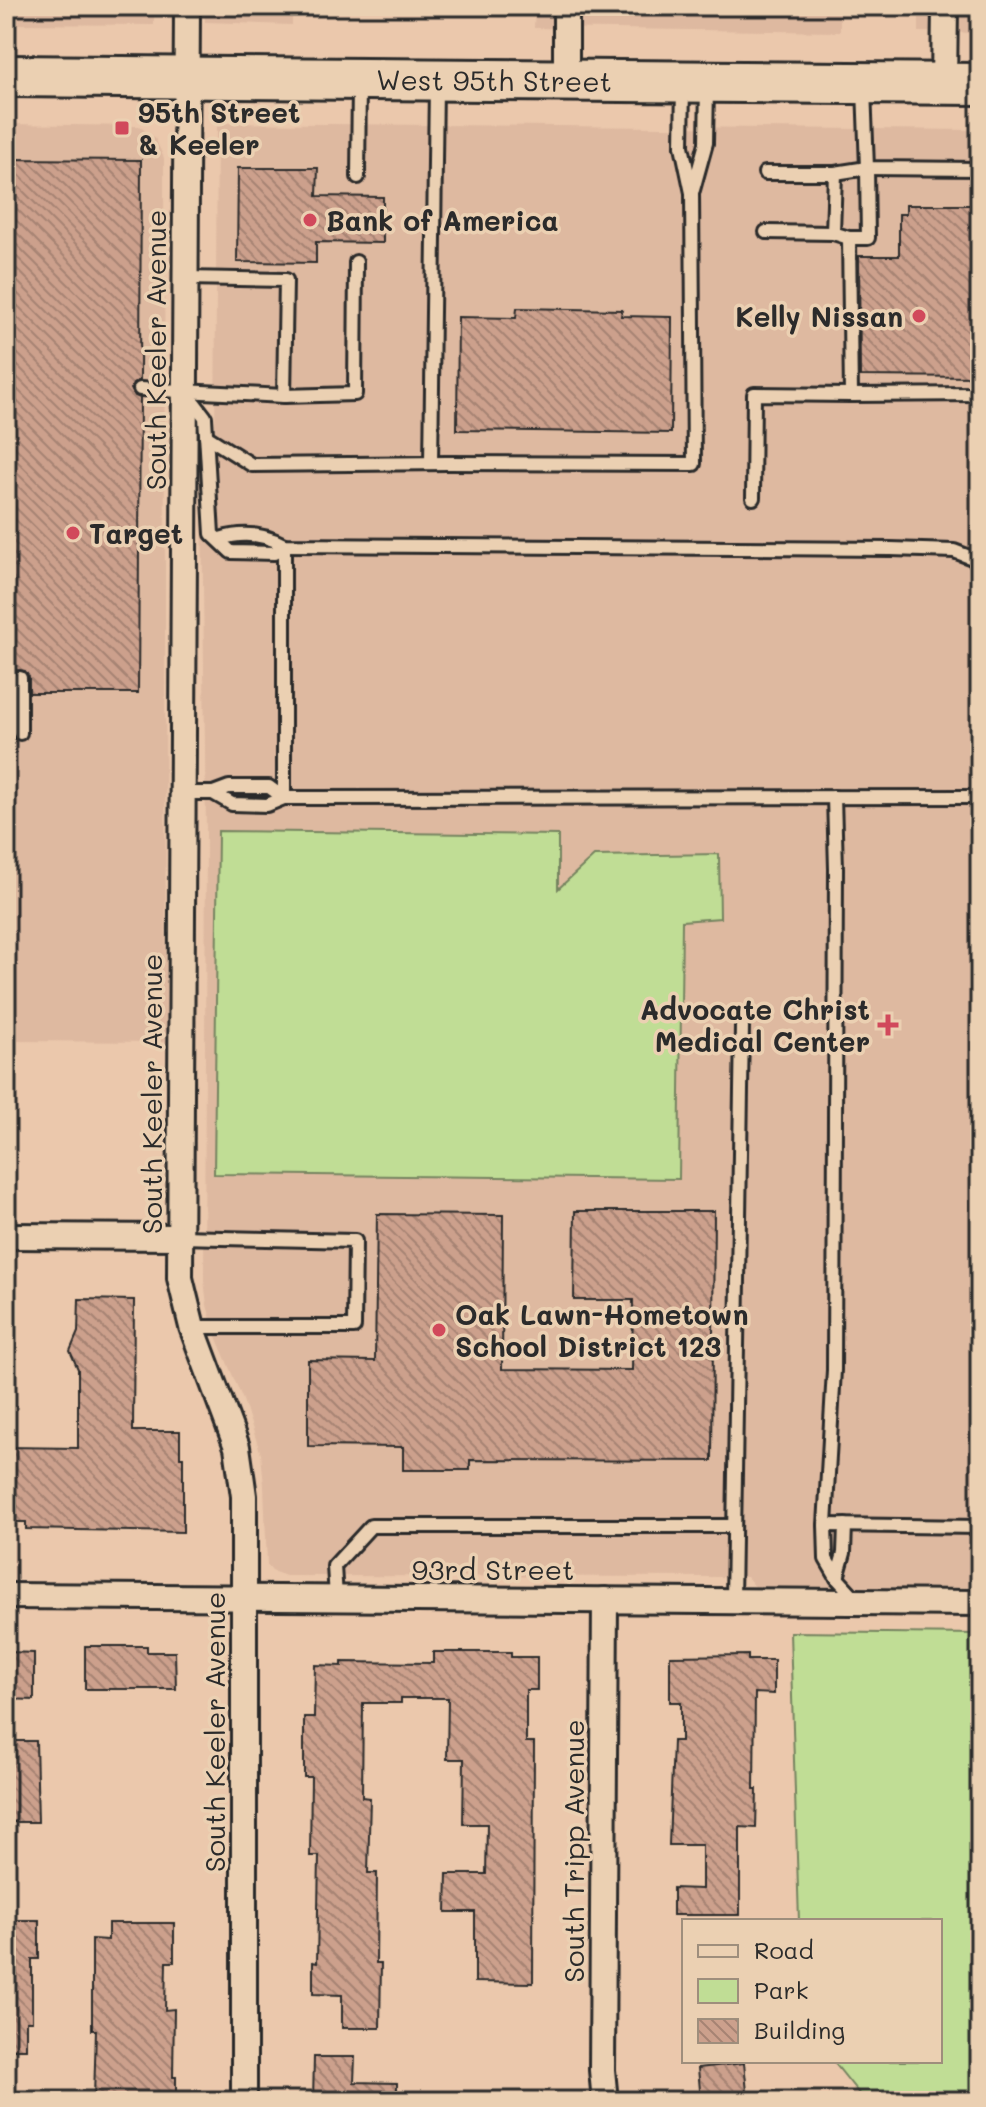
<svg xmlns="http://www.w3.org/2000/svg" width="986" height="2107" font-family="Mali,sans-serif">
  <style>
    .built { fill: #deb9a0 }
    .green { fill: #c0dd95; stroke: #768460; stroke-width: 2 }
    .building { fill: url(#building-back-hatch); stroke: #2b2b2b; stroke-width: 2 }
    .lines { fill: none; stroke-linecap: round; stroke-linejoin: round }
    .service-casing { stroke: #2b2b2b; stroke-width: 18 }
    .minor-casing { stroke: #2b2b2b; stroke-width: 30 }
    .primary-casing { stroke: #2b2b2b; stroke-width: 46 }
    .service { stroke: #ebd0b2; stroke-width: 12 }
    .minor { stroke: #ebd0b2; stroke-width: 24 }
    .primary { stroke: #ebd0b2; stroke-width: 40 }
    .poi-dot { fill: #d1495b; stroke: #ebd0b2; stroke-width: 3 }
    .labels { text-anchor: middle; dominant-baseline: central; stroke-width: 7; stroke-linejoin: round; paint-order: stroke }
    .street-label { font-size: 28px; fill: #2b2b2b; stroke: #ebd0b2 }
    .poi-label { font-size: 28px; font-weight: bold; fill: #2b2b2b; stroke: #ebd0b2; text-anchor: start }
  </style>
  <defs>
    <pattern id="building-back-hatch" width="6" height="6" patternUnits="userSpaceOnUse" patternTransform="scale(2)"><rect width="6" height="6" fill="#cca08c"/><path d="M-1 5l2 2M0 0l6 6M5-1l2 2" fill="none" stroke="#a68373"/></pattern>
  </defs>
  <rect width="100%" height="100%" fill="#ebc8ac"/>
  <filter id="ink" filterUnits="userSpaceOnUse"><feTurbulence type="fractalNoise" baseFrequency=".0125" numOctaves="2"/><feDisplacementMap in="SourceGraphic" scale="16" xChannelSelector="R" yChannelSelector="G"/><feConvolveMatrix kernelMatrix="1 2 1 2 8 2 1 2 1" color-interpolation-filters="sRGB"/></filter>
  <g filter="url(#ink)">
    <g class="built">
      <polygon points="6,6 154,6 154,25 6,24"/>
      <polygon points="205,6 292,6 292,25 205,22"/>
      <polygon points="535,6 840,6 840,32 534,28"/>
      <polygon points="919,6 980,6 980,33 919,32"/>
      <polygon points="217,123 980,130 980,1587 761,1590 756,1588 747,1577 286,1576 272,1571 267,1565 264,1486 261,1454 243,1400 215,1334 207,1305 204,1280 206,833 202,502 216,501 215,450"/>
      <polygon points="6,124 139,126 155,138 164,158 166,1042 6,1041"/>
    </g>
    <g class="green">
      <polygon points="218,831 558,835 558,889 594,856 719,854 720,918 682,921 679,1179 214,1174"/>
      <polygon points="790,1632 980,1634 980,2101 865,2101 833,2061 940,2061 940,1921 799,1921"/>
    </g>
    <g class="building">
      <polygon points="6,159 141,160 140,380 133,384 131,389 135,396 140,398 138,693 29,693 29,677 25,671 16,670 11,678 6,678"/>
      <polygon points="238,168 318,168 317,196 383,197 383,243 316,242 316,263 237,262"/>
      <polygon points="906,205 975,205 975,213 980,213 980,377 860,376 859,256 899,256 899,214 906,214"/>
      <polygon points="517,308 622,310 621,316 672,317 671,433 457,430 458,317 516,318"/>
      <polygon points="575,1211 714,1211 712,1461 470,1460 470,1470 403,1470 403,1447 308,1446 308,1360 375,1361 377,1214 503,1215 502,1369 632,1370 633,1300 574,1300"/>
      <polygon points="79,1299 134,1300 133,1431 180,1431 180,1457 183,1457 183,1532 26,1529 26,1522 6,1522 7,1447 78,1448 78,1369 70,1351 78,1332"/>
      <polygon points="85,1646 147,1646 147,1652 175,1652 176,1689 85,1689"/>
      <polygon points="9,1652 34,1653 34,1700 6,1699 6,1656 9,1656"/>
      <polygon points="433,1652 511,1652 511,1657 537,1657 537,1690 526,1690 526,1742 534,1742 533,1983 475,1982 475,1912 446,1912 447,1874 486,1874 487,1824 463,1824 464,1759 447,1759 448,1698 401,1698 401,1703 363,1703 362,1797 370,1798 368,1873 377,1873 376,1963 381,1963 380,2028 342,2028 342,1995 313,1994 313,1962 317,1963 319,1856 310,1856 311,1777 304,1777 304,1717 314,1717 315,1665 342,1666 342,1662 433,1663"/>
      <polygon points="748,1655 748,1660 774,1660 774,1694 755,1693 754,1789 757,1789 756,1828 740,1827 740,1915 673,1915 673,1888 702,1889 702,1845 669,1845 673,1741 681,1741 681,1702 670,1702 670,1656"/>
      <polygon points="6,1741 36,1741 38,1822 6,1822"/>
      <polygon points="6,1920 39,1920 39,1959 32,1959 32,2021 26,2021 26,2049 6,2049"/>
      <polygon points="108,1923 174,1923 174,1962 166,1962 165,2010 174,2009 173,2077 176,2077 176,2101 110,2101 110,2098 94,2097 96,2030 92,2030 92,1939 108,1940"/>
      <polygon points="314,2057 355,2057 354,2082 397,2083 397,2101 313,2101"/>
      <polygon points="744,2063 748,2101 701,2101 698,2068"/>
    </g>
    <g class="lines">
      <g class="service-casing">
        <g id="service">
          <polyline points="864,88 867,168 980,169"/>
          <polyline points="765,173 835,173 833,233 849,238"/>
          <polyline points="835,173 867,168 868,238 849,238 851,395 980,394"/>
          <polyline points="358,177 359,84"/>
          <polyline points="693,190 706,143 707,86"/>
          <polyline points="766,232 833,233"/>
          <polyline points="185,278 286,280 284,396 355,394 356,262"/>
          <polyline points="140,389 284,396"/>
          <polyline points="189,396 205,417 212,534 231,552 274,553 284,545"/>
          <polyline points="206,436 252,465 447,463 694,464 692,193 682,146 683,85"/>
          <polyline points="431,463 436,86"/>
          <polyline points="753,498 754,394 851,395"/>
          <path d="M 220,539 C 242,532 264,534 284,545 L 891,549 L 954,551 L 980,561"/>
          <polyline points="284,545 284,798"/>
          <polyline points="20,678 20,733"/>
          <polyline points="183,793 213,793 229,787 269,787 284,798"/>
          <polyline points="213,793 232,804 267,805 284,798 306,798 980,797"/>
          <polyline points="834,797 836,869 834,1370 825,1525 826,1559 837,1578 859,1602"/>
          <polyline points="180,1237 355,1241 354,1327 192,1327"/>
          <polyline points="825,1525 980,1527"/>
          <polyline points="837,1578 844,1553 845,1525"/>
          <polyline points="336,1598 334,1566 371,1526 734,1526"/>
          <polyline points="733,1601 742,1026"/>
        </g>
      </g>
      <g class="minor-casing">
        <g id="minor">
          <polyline points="187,6 180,1278 192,1327 237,1447 244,1496 244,2101"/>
          <polyline points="566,81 566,6"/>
          <polyline points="944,84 945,6"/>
          <polyline points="6,1236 180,1237"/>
          <polyline points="6,1596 980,1603"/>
          <polyline points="605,1600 602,2070 605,2101"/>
        </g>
      </g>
      <g class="primary-casing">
        <g id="primary">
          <path id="s1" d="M 6,76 L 980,84"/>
        </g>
      </g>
      <use href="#service" class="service"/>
      <use href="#minor" class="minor"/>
      <use href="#primary" class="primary"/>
    </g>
  </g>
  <g class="poi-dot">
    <rect x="114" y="120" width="16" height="16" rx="4"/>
    <circle cx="310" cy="220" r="8"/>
    <circle cx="919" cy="316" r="8"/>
    <circle cx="73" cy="533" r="8"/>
    <path d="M884 1013h8v8h8v8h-8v8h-8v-8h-8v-8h8z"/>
    <circle cx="439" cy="1330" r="8"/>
  </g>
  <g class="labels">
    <g class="street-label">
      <text stroke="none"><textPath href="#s1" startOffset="488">West 95th Street</textPath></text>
      <text transform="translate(155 350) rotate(-90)">South Keeler Avenue</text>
      <text transform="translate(151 1094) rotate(-90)">South Keeler Avenue</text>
      <text x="493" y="1569">93rd Street</text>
      <text transform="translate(214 1732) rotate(-90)">South Keeler Avenue</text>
      <text transform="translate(573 1851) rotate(-90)">South Tripp Avenue</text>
    </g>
    <g class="poi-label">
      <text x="138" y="112">95th Street<tspan x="138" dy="32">&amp; Keeler</tspan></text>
      <text x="326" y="220">Bank of America</text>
      <text x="903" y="316" text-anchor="end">Kelly Nissan</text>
      <text x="89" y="533">Target</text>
      <text x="870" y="1009" text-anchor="end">Advocate Christ<tspan x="870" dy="32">Medical Center</tspan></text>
      <text x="455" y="1314">Oak Lawn-Hometown<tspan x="455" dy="32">School District 123</tspan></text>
    </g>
  </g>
  <rect width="986" height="2107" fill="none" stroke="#ebd0b2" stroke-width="32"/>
  <rect x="16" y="16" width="954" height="2075" fill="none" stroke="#2b2b2b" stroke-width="3" filter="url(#ink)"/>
  <rect x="682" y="1919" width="260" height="144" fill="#ebd0b2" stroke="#9e8e7c" stroke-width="2"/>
  <rect x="698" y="1945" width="40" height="12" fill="#ebd0b2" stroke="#9e8e7c" stroke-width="2"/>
  <text x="754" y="1959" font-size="24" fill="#2b2b2b">Road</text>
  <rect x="698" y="1979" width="40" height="24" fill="#c0dd95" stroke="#9e8e7c" stroke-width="2"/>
  <text x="754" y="1999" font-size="24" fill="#2b2b2b">Park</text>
  <rect x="698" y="2019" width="40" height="24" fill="url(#building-back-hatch)" stroke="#9e8e7c" stroke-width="2"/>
  <text x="754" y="2039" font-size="24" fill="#2b2b2b">Building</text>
</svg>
